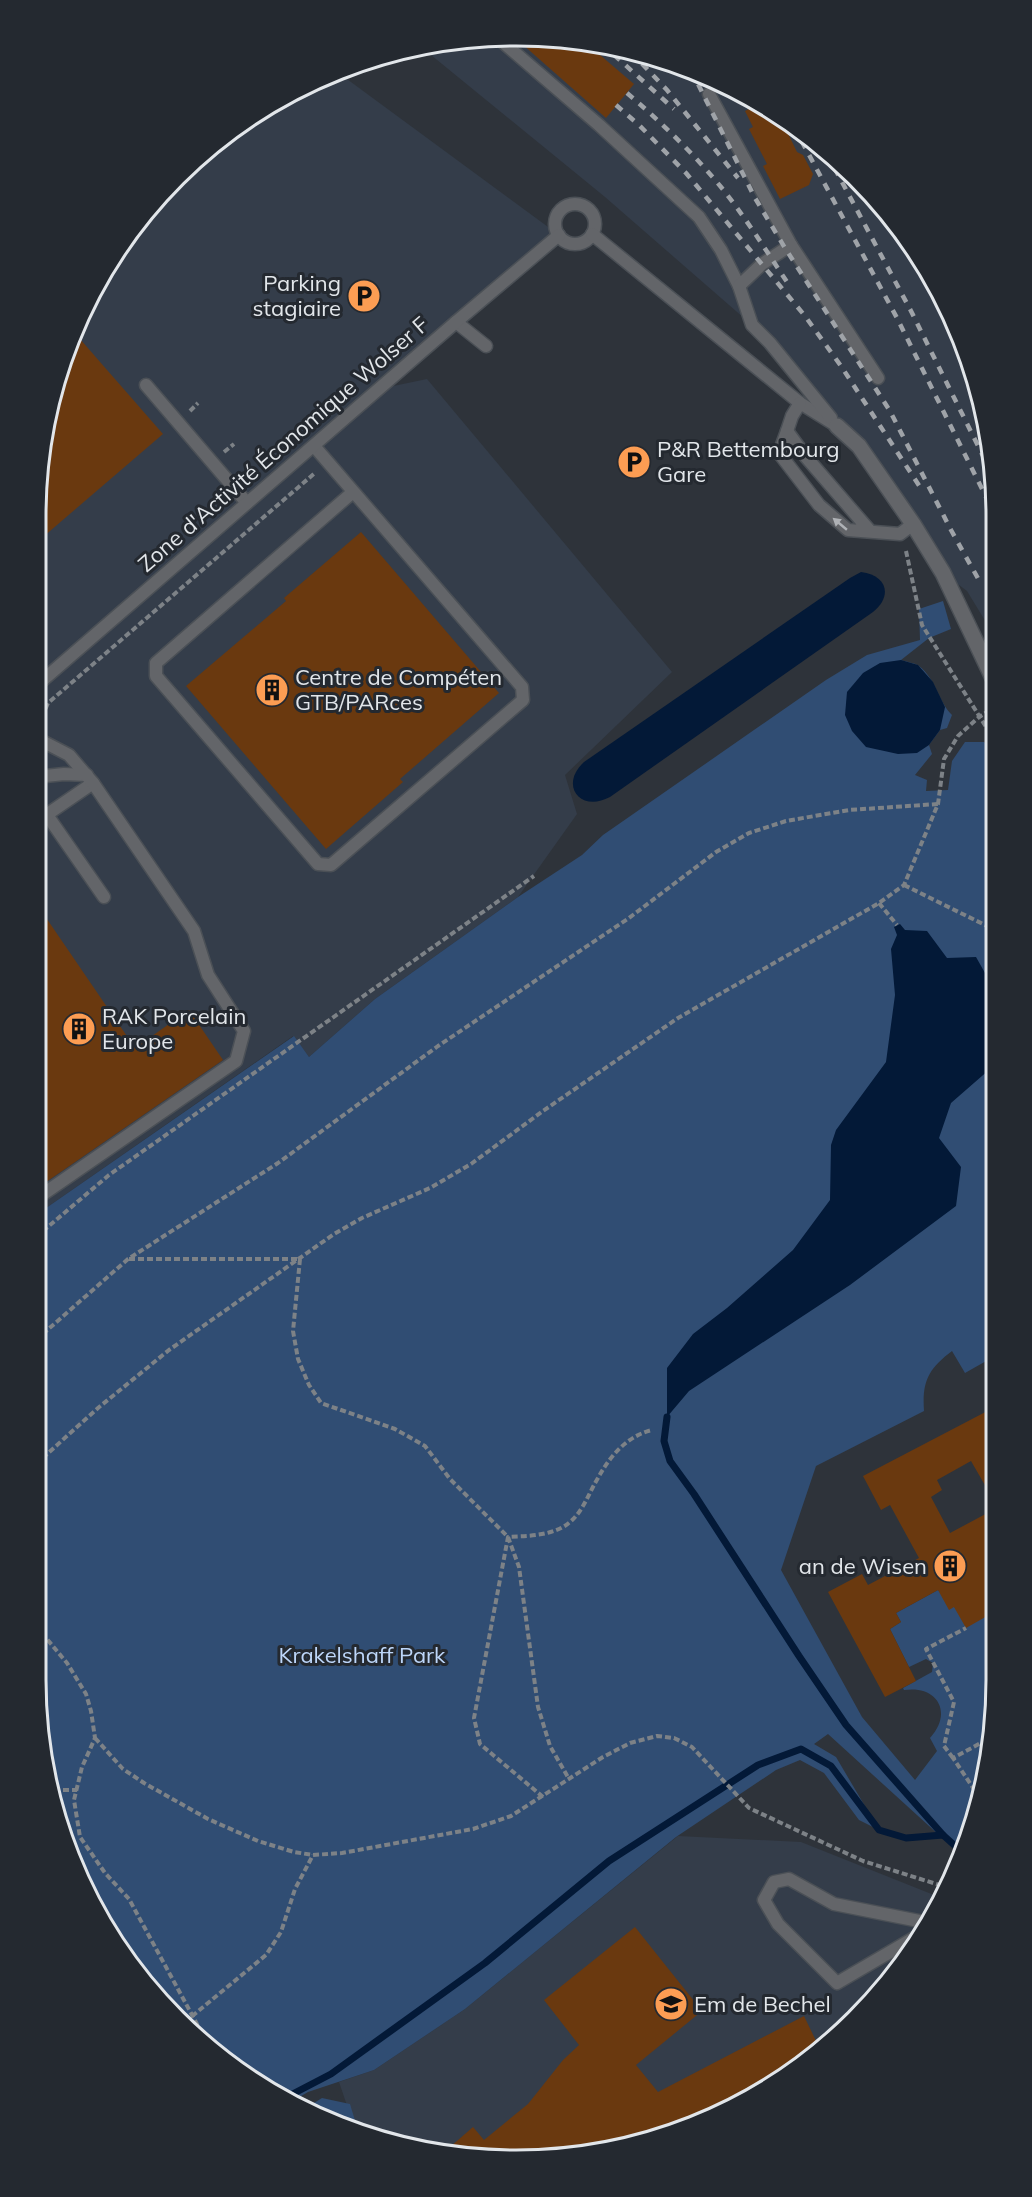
<svg xmlns="http://www.w3.org/2000/svg" width="1032" height="2197" font-family="Mulish,sans-serif">
  <style>
    .built { fill: #343d4a }
    .green { fill: #304d73 }
    .water { fill: #031937 }
    .lines { fill: none; stroke-linecap: round; stroke-linejoin: round }
    .stream { stroke: #031937; stroke-width: 7 }
    .building { fill: #6a390f }
    .service-casing { stroke: #4b5056; stroke-width: 15 }
    .minor-casing { stroke: #4b5056; stroke-width: 18 }
    .path { stroke: #7d8287; stroke-width: 4; stroke-dasharray: 6 3; stroke-linecap: butt }
    .service { stroke: #636569; stroke-width: 12 }
    .minor { stroke: #636569; stroke-width: 15 }
    .rail { stroke: #9fa3a8; stroke-width: 4.5; stroke-dasharray: 8 8; stroke-linecap: butt }
    .oneway { fill: #afb2b6 }
    .labels { text-anchor: middle; dominant-baseline: central; stroke-width: 6; stroke-linejoin: round; paint-order: stroke }
    .poi-label { font-size: 22px; fill: #e2e6ea; stroke: #242930; text-anchor: start }
    .street-label { font-size: 22px; fill: #e2e6ea; stroke: #242930 }
    .park-label { font-size: 22px; fill: #bdd6f9; stroke: #242930 }
    .rim { fill: none; stroke: #e2e6ea; stroke-width: 3 }
  </style>
  <rect width="100%" height="100%" fill="#2e333a"/>
  <g class="built">
    <polygon points="516,36 609,45 699,72 808,135 897,224 959,332 992,453 992,632 967,591 943,573 913,524 752,325 605,197 420,46"/>
    <polygon points="336,71 559,235 379,389 427,379 672,672 565,775 577,814 518,897 375,999 309,1057 293,1036 36,1215 36,516 45,423 72,333 117,250 176,177 249,117"/>
    <polygon points="678,1836 801,1842 939,1897 877,1998 756,2097 609,2152 516,2161 423,2152 354,2126 339,2082 374,2070 465,2009"/>
  </g>
  <g class="green">
    <path d="M 943,601 L 951,629 L 929,638 L 901,660 C 907,662 915,663 919,666 C 936,679 938,701 952,715 L 947,728 L 940,730 L 929,745 L 932,754 L 915,775 L 927,780 L 926,791 L 948,790 L 952,761 L 965,742 L 984,742 L 993,749 L 995,1356 L 965,1373 L 952,1351 C 928,1369 922,1382 924,1411 L 816,1466 L 781,1570 L 862,1717 L 915,1780 L 937,1751 L 930,1738 C 953,1713 938,1685 904,1690 L 903,1688 L 932,1672 L 933,1663 L 926,1659 L 909,1667 L 890,1629 L 901,1622 L 896,1613 L 938,1590 L 954,1607 L 986,1616 L 996,1635 L 996,1681 L 987,1775 L 962,1856 L 828,1734 L 814,1744 L 836,1757 L 879,1830 L 859,1820 L 824,1773 L 800,1760 L 776,1770 L 676,1837 L 465,2009 L 374,2070 L 308,2092 L 291,2102 L 276,2097 L 155,1997 L 100,1921 L 62,1836 L 36,1681 L 36,1215 L 294,1036 L 309,1057 L 375,999 L 518,897 L 582,855 L 603,835 L 826,680 L 867,655 L 920,640 L 919,609 Z"/>
    <polygon points="322,2098 350,2104 357,2127 306,2108"/>
  </g>
  <g class="water">
    <path d="M 861,572 C 887,575 893,596 873,612 L 610,797 C 580,813 559,785 584,762 L 850,578 Z"/>
    <polygon points="901,660 918,665 933,682 945,707 940,730 929,745 917,753 898,754 866,747 852,731 845,715 847,692 863,673 880,663"/>
    <polygon points="900,924 905,930 927,931 947,958 976,957 994,989 994,1058 990,1069 951,1103 939,1138 961,1167 956,1206 850,1285 689,1391 667,1417 667,1368 693,1334 727,1308 793,1250 830,1200 831,1145 836,1130 886,1062 895,995 891,949 897,935 894,927"/>
  </g>
  <g class="lines">
    <g class="stream">
      <polyline points="667,1417 664,1441 670,1461 694,1494 799,1656 846,1725 943,1835"/>
      <polyline points="283,2099 331,2074 485,1963 609,1861 758,1765 801,1749 831,1766 879,1830 906,1838 943,1835 963,1853"/>
    </g>
  </g>
  <g class="building">
    <polygon points="513,36 586,43 634,84 606,118"/>
    <polygon points="757,105 781,119 797,152 803,155 813,174 809,185 780,199 763,166 767,164 749,129 753,127 745,111"/>
    <polygon points="73,331 163,434 36,543 36,516 45,423"/>
    <polygon points="361,532 499,693 400,779 403,782 326,849 186,686 286,601 284,598"/>
    <polygon points="36,903 135,1048 189,1010 223,1060 36,1189"/>
    <polygon points="995,1407 995,1467 986,1487 971,1461 937,1480 942,1490 931,1497 950,1533 995,1509 996,1611 966,1628 954,1607 949,1610 938,1590 896,1613 901,1622 890,1629 916,1681 885,1697 828,1592 862,1574 868,1585 919,1558 890,1505 881,1510 863,1476"/>
    <polygon points="635,1927 702,2011 636,2065 658,2092 804,2016 818,2045 756,2097 609,2152 516,2161 442,2154 473,2127 484,2140 528,2104 563,2060 579,2045 544,2000"/>
  </g>
  <g class="lines">
    <g class="service-casing">
      <g id="service">
        <polyline points="498,38 599,125 699,217 721,250 739,286"/>
        <polyline points="709,94 791,245 878,378"/>
        <circle cx="575" cy="224" r="20"/>
        <polyline points="592,234 800,403 837,426"/>
        <polyline points="791,245 762,264 739,286 752,325 770,343 831,418"/>
        <polyline points="456,322 486,346"/>
        <polyline points="146,385 247,503"/>
        <polyline points="787,431 792,416 800,403"/>
        <polyline points="314,446 522,687 523,700 331,865 318,864 156,676 156,663 353,492"/>
        <polyline points="870,531 806,457 787,431 779,453 819,505 848,530 900,534 913,524"/>
        <polyline points="36,686 456,322 559,235"/>
        <polyline points="36,777 64,774 87,775"/>
        <polyline points="47,815 104,897"/>
        <polyline points="36,822 93,783"/>
        <polyline points="36,1199 236,1061 244,1031 208,975 194,931 93,783 69,755 36,738"/>
        <polyline points="914,1938 837,1983 778,1924 764,1900 774,1882 789,1879 834,1904 924,1922"/>
      </g>
    </g>
    <g class="minor-casing">
      <polyline id="minor" points="837,426 859,446 913,524 943,573 993,678"/>
    </g>
    <g class="path">
      <polyline points="190,411 198,403"/>
      <polyline points="224,452 234,444"/>
      <polyline points="906,551 922,625 993,738"/>
      <polyline points="36,707 42,716"/>
      <polyline points="42,717 48,703 316,472"/>
      <polyline points="904,885 993,929"/>
      <polyline points="879,903 897,925"/>
      <polyline points="36,1237 109,1175 534,876"/>
      <polyline points="129,1259 300,1259 293,1331 298,1359 309,1385 321,1403 395,1429 425,1446 450,1479 508,1537 519,1567 538,1707 550,1746 569,1779"/>
      <polyline points="36,1340 128,1259 278,1163 438,1046 629,918 716,852 749,833 786,821 849,810 938,804"/>
      <polyline points="36,1464 98,1408 169,1350 334,1234 362,1218 430,1188 471,1164 543,1111 678,1018 879,903 904,885 938,804 944,759 958,736 979,717 993,708"/>
      <polyline points="36,1626 67,1663 86,1694 91,1711 95,1738 82,1767 74,1800 80,1837 105,1873 129,1899 204,2037"/>
      <polyline points="95,1738 123,1769 144,1783 208,1819 258,1841 294,1852 313,1855 342,1853 473,1829 511,1816 603,1757 630,1743 657,1736 674,1738 692,1747 749,1808 863,1861 946,1887"/>
      <polyline points="953,1758 944,1746 954,1702 926,1649 966,1628"/>
      <polyline points="54,1790 77,1790"/>
      <path d="M 543,1797 L 480,1744 L 474,1718 L 508,1537 C 525,1536 547,1536 563,1527 C 582,1516 587,1496 598,1478 C 610,1456 627,1436 652,1430"/>
      <polyline points="980,1798 953,1758 990,1738"/>
      <polyline points="185,2022 266,1955 281,1932 295,1889 313,1855"/>
    </g>
    <use href="#service" class="service"/>
    <use href="#minor" class="minor"/>
    <g class="rail">
      <polyline points="602,44 674,109"/>
      <polyline points="631,52 667,90 738,178"/>
      <polyline points="691,70 755,198 785,248 890,411 951,530 980,582"/>
      <path d="M 627,93 C 661,122 693,153 721,187 C 746,218 767,252 789,285"/>
      <polyline points="616,105 640,126 686,173 805,316 841,366 920,487"/>
      <polyline points="794,127 897,318 992,509"/>
      <polyline points="827,154 911,311 992,474"/>
    </g>
  </g>
  <defs><path id="oneway-solid" d="M-6-.8H1V-3.2L6.5 0L1 3.2V.8H-6Z" transform="scale(1.5)"/></defs>
  <use class="oneway" href="#oneway-solid" transform="translate(840 524) rotate(-140)"/>
  <defs>
    <g id="parking-disc" transform="scale(1.725)"><circle r="9.5" fill="#fc9d53" stroke="#242930"/><path d="M-3.5-5.5H1a3.5 3.5 0 0 1 0 7H-1V5.5H-3.5ZM-1-3.4V-.6H.8a1.4 1.4 0 0 0 0-2.8Z" fill="#111"/></g>
    <g id="building-disc" transform="scale(1.725)"><circle r="9.5" fill="#fc9d53" stroke="#242930"/><path d="M-4-6H4V6H1V3H-1V6H-4ZM-2.5-4.3h1.7v1.8h-1.7ZM.8-4.3h1.7v1.8H.8ZM-2.5-1h1.7V.8h-1.7ZM.8-1h1.7V.8H.8Z" fill="#111"/></g>
    <g id="school-disc" transform="scale(1.725)"><circle r="9.5" fill="#fc9d53" stroke="#242930"/><path d="M0-5L7-2L0 1L-7-2ZM-4 1L0 2.5L4 1V4Q0 6-4 4Z" fill="#111"/></g>
  </defs>
  <g fill-rule="evenodd">
    <use href="#parking-disc" x="364" y="296"/>
    <use href="#parking-disc" x="634" y="462"/>
    <use href="#building-disc" x="272" y="690"/>
    <use href="#building-disc" x="79" y="1029"/>
    <use href="#building-disc" x="950" y="1566"/>
    <use href="#school-disc" x="671" y="2004"/>
  </g>
  <g class="labels">
    <g class="poi-label">
      <text x="341" y="283" text-anchor="end">Parking<tspan x="341" dy="25">stagiaire</tspan></text>
      <text x="657" y="449">P&amp;R Bettembourg<tspan x="657" dy="25">Gare</tspan></text>
      <text x="295" y="677">Centre de Compéten<tspan x="295" dy="25">GTB/PARces</tspan></text>
      <text x="102" y="1016">RAK Porcelain<tspan x="102" dy="25">Europe</tspan></text>
      <text x="927" y="1566" text-anchor="end">an de Wisen</text>
      <text x="694" y="2004">Em de Bechel</text>
    </g>
    <g class="street-label">
      <text transform="translate(283 444) rotate(-41)">Zone d'Activité Économique Wolser F</text>
    </g>
    <g class="park-label">
      <text x="362" y="1655">Krakelshaff Park</text>
    </g>
  </g>
  <path d="M0 0H1032V2197H0ZM516 46H516A470 470 0 0 1 986 516V1680A470 470 0 0 1 516 2150H516A470 470 0 0 1 46 1680V516A470 470 0 0 1 516 46Z" fill="#242930" fill-rule="evenodd"/>
  <path class="rim" d="M516 46H516A470 470 0 0 1 986 516V1680A470 470 0 0 1 516 2150H516A470 470 0 0 1 46 1680V516A470 470 0 0 1 516 46Z"/>
</svg>
